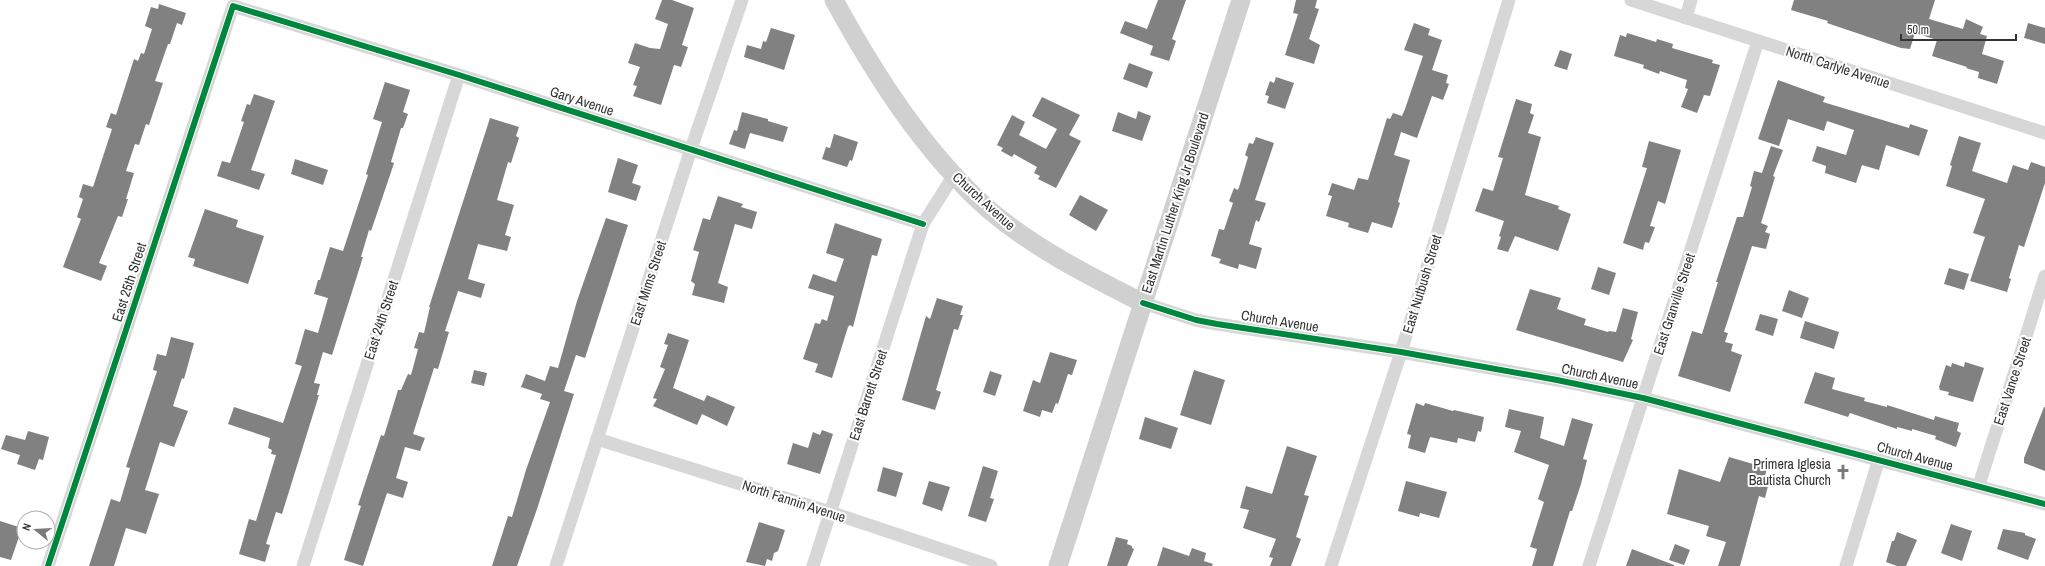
<svg xmlns="http://www.w3.org/2000/svg" width="2045" height="566" font-family="'Archivo Narrow',sans-serif">
  <style>
    .building { fill: #818181 }
    .lines { fill: none; stroke-linecap: round; stroke-linejoin: round }
    .street { stroke: #d7d7d7; stroke-width: 13 }
    .secondary { stroke: #d0d0d0; stroke-width: 19 }
    .cycleway-casing { stroke: #fff; stroke-width: 8 }
    .cycleway { stroke: #00873e; stroke-width: 6 }
    .labels { text-anchor: middle; dominant-baseline: central; stroke-width: 4; stroke-linejoin: round; paint-order: stroke }
    .street-label { font-size: 14px; fill: #333; stroke: #fff }
    .poi-label { font-size: 14px; fill: #333; stroke: #fff; text-anchor: end }
  </style>
  <rect width="100%" height="100%" fill="#fff"/>
  <g class="building">
    <polygon points="662,0 672,0 694,8 682,45 688,47 681,67 674,65 661,105 633,96 637,86 633,85 640,67 628,63 635,43 650,48 660,49 668,24 655,19"/>
    <polygon points="1158,0 1186,0 1172,39 1176,41 1169,61 1150,55 1153,46 1120,33 1125,21 1147,29"/>
    <polygon points="1296,0 1317,0 1315,8 1319,9 1309,39 1320,45 1314,64 1285,55 1298,14 1293,13"/>
    <polygon points="1794,0 1935,0 1929,19 1963,29 1966,19 1983,27 1980,34 1987,36 1982,54 2004,61 1997,84 1978,78 1979,72 1966,68 1967,67 1932,56 1937,40 1915,33 1910,49 1901,48 1827,23 1828,21 1791,10"/>
    <polygon points="159,4 186,13 182,25 177,23 170,44 168,44 155,81 163,83 149,125 146,124 139,145 135,144 126,171 134,173 126,199 128,199 122,217 118,216 99,263 107,266 101,281 63,267 81,219 77,217 83,199 79,197 83,184 93,187 112,129 106,127 111,113 116,115 134,59 138,61 141,53 144,54 152,29 145,26 151,7 158,9"/>
    <polygon points="1414,23 1430,29 1428,35 1442,40 1432,70 1448,75 1446,83 1449,84 1443,100 1432,96 1417,138 1401,132 1394,155 1410,160 1398,202 1400,203 1392,228 1372,222 1368,233 1348,227 1349,223 1326,216 1332,196 1328,195 1332,183 1354,190 1358,178 1368,180 1387,118 1390,119 1393,113 1402,116 1405,109 1423,56 1404,50"/>
    <polygon points="2028,23 2045,28 2045,44 2024,38"/>
    <polygon points="771,28 795,35 784,70 744,57 747,45 761,49 763,41 766,42"/>
    <polygon points="1627,33 1656,42 1657,39 1673,44 1672,48 1713,60 1712,63 1720,65 1710,96 1704,95 1697,113 1681,107 1688,89 1685,88 1687,80 1660,71 1659,74 1643,68 1644,65 1614,56 1620,35 1626,37"/>
    <polygon points="1560,50 1572,54 1567,70 1554,66"/>
    <polygon points="1129,63 1153,72 1147,88 1123,79"/>
    <polygon points="1276,77 1294,83 1285,109 1267,103 1269,96 1265,95 1270,81 1274,83"/>
    <polygon points="1778,80 1825,97 1823,102 1909,128 1910,124 1928,130 1919,156 1886,145 1879,170 1862,165 1856,183 1825,173 1826,166 1812,161 1817,146 1846,155 1854,130 1827,121 1824,131 1788,119 1779,146 1758,139"/>
    <polygon points="385,82 410,90 403,112 408,114 403,128 401,128 391,162 394,163 388,181 371,231 369,230 361,257 363,257 332,355 323,352 314,383 320,384 317,395 319,395 282,514 276,512 266,544 270,545 265,562 239,554 249,519 256,521 276,455 271,454 272,450 268,448 270,438 228,424 234,407 283,423 302,366 295,364 305,329 318,333 328,298 314,294 318,280 320,280 330,247 343,251 368,175 366,174 382,122 373,119"/>
    <polygon points="254,94 275,101 251,170 265,174 259,190 217,176 222,161 230,163 244,122 241,121 247,104 250,105"/>
    <polygon points="1042,97 1080,115 1069,135 1081,141 1056,188 1038,179 1040,176 1034,173 1037,167 1014,154 1012,157 1001,151 1003,148 997,145 1012,115 1025,122 1019,135 1046,149 1057,129 1032,116"/>
    <polygon points="1516,99 1532,104 1530,113 1534,115 1528,133 1541,137 1525,195 1559,206 1558,209 1571,214 1558,251 1515,236 1508,252 1497,249 1501,237 1499,236 1504,221 1475,211 1483,188 1493,191 1503,158 1498,157"/>
    <polygon points="1138,111 1151,116 1142,141 1112,131 1118,112 1136,119"/>
    <polygon points="742,112 768,119 768,121 788,127 783,142 750,133 745,149 729,144 734,130 737,131"/>
    <polygon points="490,118 519,127 516,136 519,138 511,163 508,162 497,200 514,205 505,235 511,237 507,251 478,244 468,279 485,284 481,298 458,291 445,331 449,332 438,369 434,368 413,434 425,438 420,451 405,447 396,478 408,482 403,498 387,493 363,566 344,560 361,506 358,505 381,435 384,436 398,390 401,390 408,374 411,375 418,349 414,348 419,332 424,333 430,307 429,307"/>
    <polygon points="834,134 858,142 852,161 850,160 847,167 822,159 826,147 830,148"/>
    <polygon points="1959,136 1981,143 1972,171 2007,183 2013,165 2028,170 2031,162 2045,167 2045,183 2024,247 2019,245 2009,278 2011,279 2007,292 1970,281 1985,237 1973,233 1985,199 1946,186 1952,166 1950,165"/>
    <polygon points="1256,137 1274,143 1255,200 1266,203 1259,222 1256,220 1249,244 1262,248 1256,269 1239,264 1238,269 1219,263 1221,259 1211,256 1219,229 1224,230 1233,203 1229,201 1234,188 1238,190 1240,184 1248,157 1245,155 1249,143 1253,144"/>
    <polygon points="1649,141 1681,150 1665,204 1658,201 1650,226 1655,227 1649,243 1645,242 1643,250 1623,243 1647,168 1642,167"/>
    <polygon points="1771,146 1783,150 1773,176 1775,177 1761,223 1768,226 1765,232 1770,234 1766,249 1752,246 1724,332 1728,333 1725,342 1733,344 1731,351 1742,355 1730,392 1678,376 1692,331 1702,334 1718,282 1716,282 1737,217 1743,217 1752,187 1750,186 1754,171 1762,173"/>
    <polygon points="618,158 638,165 632,183 641,186 636,201 608,192"/>
    <polygon points="295,159 328,170 323,185 291,174"/>
    <polygon points="1080,195 1108,210 1096,231 1069,215"/>
    <polygon points="718,196 743,204 741,207 757,212 752,229 735,224 718,283 728,287 724,303 692,295 695,284 691,281 699,252 693,250 703,218 710,220"/>
    <polygon points="205,209 238,220 236,227 264,236 248,284 193,266 195,259 188,257"/>
    <polygon points="606,218 628,225 585,358 576,355 564,391 574,394 537,509 517,566 492,566 508,516 512,517 526,470 550,402 540,399 542,394 521,387 526,374 545,381 550,366 558,368 577,301"/>
    <polygon points="835,223 882,239 877,256 872,255 853,327 850,325 848,327 832,378 815,372 818,364 803,359 815,323 820,324 822,319 827,321 834,296 808,288 813,274 836,282 844,259 826,253"/>
    <polygon points="1598,267 1616,273 1609,295 1591,289"/>
    <polygon points="1949,268 1969,274 1964,290 1944,284"/>
    <polygon points="1530,289 1561,298 1557,309 1586,319 1584,325 1608,332 1609,331 1616,332 1623,308 1638,312 1631,339 1633,340 1623,362 1516,330"/>
    <polygon points="1789,290 1809,298 1802,318 1782,311"/>
    <polygon points="937,298 963,306 960,315 963,315 958,330 954,329 936,390 941,392 935,410 902,400 926,316 930,319"/>
    <polygon points="1760,314 1778,319 1773,336 1755,330"/>
    <polygon points="1805,321 1839,332 1834,349 1800,338"/>
    <polygon points="668,333 689,340 673,388 704,401 707,395 735,407 727,426 702,414 697,425 653,406 657,399 653,398 665,369 660,367 668,345 664,344"/>
    <polygon points="171,337 194,343 184,379 182,378 173,406 188,411 174,447 160,442 145,490 159,494 146,534 126,528 114,566 89,566 111,499 120,502 130,468 126,467 157,371 153,370 157,354 166,356"/>
    <polygon points="1050,352 1077,360 1072,375 1068,374 1058,404 1056,403 1052,413 1042,410 1040,417 1023,411 1033,380 1040,383"/>
    <polygon points="1965,362 1984,368 1973,402 1948,395 1949,392 1940,390 1939,387 1946,365 1951,367 1952,363 1964,367"/>
    <polygon points="474,370 487,373 484,386 471,383"/>
    <polygon points="1194,370 1225,380 1211,425 1180,415"/>
    <polygon points="990,371 1002,375 995,396 983,392"/>
    <polygon points="1815,372 1835,378 1832,389 1865,398 1864,401 1887,407 1887,405 1934,420 1935,416 1959,423 1957,431 1961,433 1956,447 1935,439 1936,436 1912,429 1912,431 1897,427 1897,429 1850,413 1848,417 1804,403"/>
    <polygon points="1416,403 1424,406 1425,403 1453,411 1454,410 1484,417 1481,432 1478,431 1475,442 1458,438 1457,443 1430,437 1425,453 1408,448 1411,435 1407,434"/>
    <polygon points="2044,407 2045,407 2045,471 2024,463 2024,458"/>
    <polygon points="1509,409 1544,417 1540,438 1564,446 1572,418 1593,424 1583,459 1587,460 1581,484 1572,511 1570,511 1553,566 1532,566 1537,549 1530,547 1544,502 1538,499 1549,465 1514,452 1521,431 1505,427"/>
    <polygon points="1145,417 1178,428 1171,449 1139,439"/>
    <polygon points="822,430 833,434 820,474 787,464 793,443 808,448 813,432 820,435"/>
    <polygon points="28,431 49,437 43,460 39,459 35,470 17,464 20,455 1,449 6,435 25,440"/>
    <polygon points="1287,446 1317,456 1304,495 1309,496 1296,537 1301,539 1291,566 1270,566 1273,558 1269,557 1276,539 1243,528 1249,510 1240,508 1246,486 1272,494"/>
    <polygon points="1729,457 1767,468 1765,476 1770,478 1765,498 1759,496 1740,566 1718,566 1726,542 1706,536 1709,526 1667,514 1679,469 1720,482"/>
    <polygon points="983,466 998,471 990,498 994,499 986,522 968,516"/>
    <polygon points="883,467 903,473 896,497 877,491"/>
    <polygon points="929,481 950,487 942,511 922,504"/>
    <polygon points="1406,481 1447,492 1439,518 1420,513 1419,517 1398,511"/>
    <polygon points="0,521 22,528 11,560 0,557"/>
    <polygon points="759,522 785,530 778,551 774,553 772,561 767,559 765,566 746,562"/>
    <polygon points="1951,524 1972,531 1962,561 1941,553"/>
    <polygon points="2003,529 2025,533 2025,535 2036,539 2028,560 1997,549"/>
    <polygon points="1897,532 1917,540 1906,566 1897,566 1886,562 1892,541 1894,541"/>
    <polygon points="1116,537 1128,540 1127,544 1132,546 1132,548 1134,549 1127,566 1107,566"/>
    <polygon points="1675,544 1690,550 1684,565 1669,560"/>
    <polygon points="1163,547 1189,556 1192,548 1206,553 1204,561 1213,564 1212,566 1157,566"/>
    <polygon points="1632,549 1674,565 1674,566 1626,566"/>
  </g>
  <g class="lines">
    <g class="street">
      <polyline points="1631,0 2045,133"/>
      <polyline points="1686,18 1691,0"/>
      <polyline points="1143,303 1196,320 1217,324 1401,352 1557,380 1643,398 2045,504"/>
      <polyline points="597,439 830,512 991,566"/>
      <polyline points="1979,485 2045,276"/>
      <polyline points="48,566 233,6 459,75 923,224"/>
      <polyline points="303,566 459,75"/>
      <polyline points="556,566 691,149 742,0"/>
      <polyline points="813,566 923,224 954,175"/>
      <polyline points="1331,566 1401,352 1509,0"/>
      <polyline points="1589,566 1758,41"/>
      <polyline points="1846,566 1879,459"/>
    </g>
    <g class="secondary">
      <path d="M 834,0 C 875,75 924,152 988,209 C 1034,248 1089,276 1143,303"/>
      <polyline points="1058,566 1241,0"/>
    </g>
    <g class="cycleway-casing">
      <g id="cycleway">
        <polyline points="1143,303 1196,320 1217,324 1401,352 1557,380 1643,398 2045,504"/>
        <polyline points="48,566 233,6 459,75 923,224"/>
      </g>
    </g>
    <use href="#cycleway" class="cycleway"/>
  </g>
  <defs>
    <g id="church-bare" transform="scale(1.2)"><path d="M-1.2-6h2.4v3.5h3.3v2.4h-3.3V6h-2.4V-.1h-3.3v-2.4h3.3Z" fill="#7a7a7a" stroke="#fff" stroke-width="2.5" paint-order="stroke"/></g>
  </defs>
  <g fill-rule="evenodd">
    <use href="#church-bare" x="1843" y="472"/>
  </g>
  <g class="labels">
    <g class="street-label">
      <text transform="translate(1838 67) rotate(18)">North Carlyle Avenue</text>
      <text transform="translate(582 101) rotate(18)">Gary Avenue</text>
      <text transform="translate(984 201) rotate(42)">Church Avenue</text>
      <text transform="translate(1175 203) rotate(-72)">East Martin Luther King Jr Boulevard</text>
      <text transform="translate(129 282) rotate(-72)">East 25th Street</text>
      <text transform="translate(648 283) rotate(-72)">East Mims Street</text>
      <text transform="translate(1422 284) rotate(-73)">East Nutbush Street</text>
      <text transform="translate(1674 304) rotate(-72)">East Granville Street</text>
      <text transform="translate(381 320) rotate(-72)">East 24th Street</text>
      <text transform="translate(1280 321) rotate(9)">Church Avenue</text>
      <text transform="translate(1600 376) rotate(12)">Church Avenue</text>
      <text transform="translate(2012 381) rotate(-72)">East Vance Street</text>
      <text transform="translate(868 395) rotate(-72)">East Barrett Street</text>
      <text transform="translate(1915 456) rotate(15)">Church Avenue</text>
      <text transform="translate(794 501) rotate(18)">North Fannin Avenue</text>
    </g>
    <g class="poi-label">
      <text x="1831" y="464">Primera Iglesia<tspan x="1831" dy="16">Bautista Church</tspan></text>
    </g>
  </g>
  <g transform="translate(36 530) rotate(288)"><circle r="19" fill="#ffffff" stroke="#adadad"/>
  <path d="M0-3L7 15L0 10L-7 15Z" fill="#7a7a7a"/>
  <text y="-6" font-size="11" font-weight="bold" text-anchor="middle" fill="#333333">N</text>
  </g>
  <path d="M1901 34v6h115v-6" fill="none" stroke="#333333" stroke-width="2"/>
  <text x="1907" y="34" font-size="12" fill="#333333" stroke="#ffffff" stroke-width="3" paint-order="stroke">50 m</text>
</svg>
